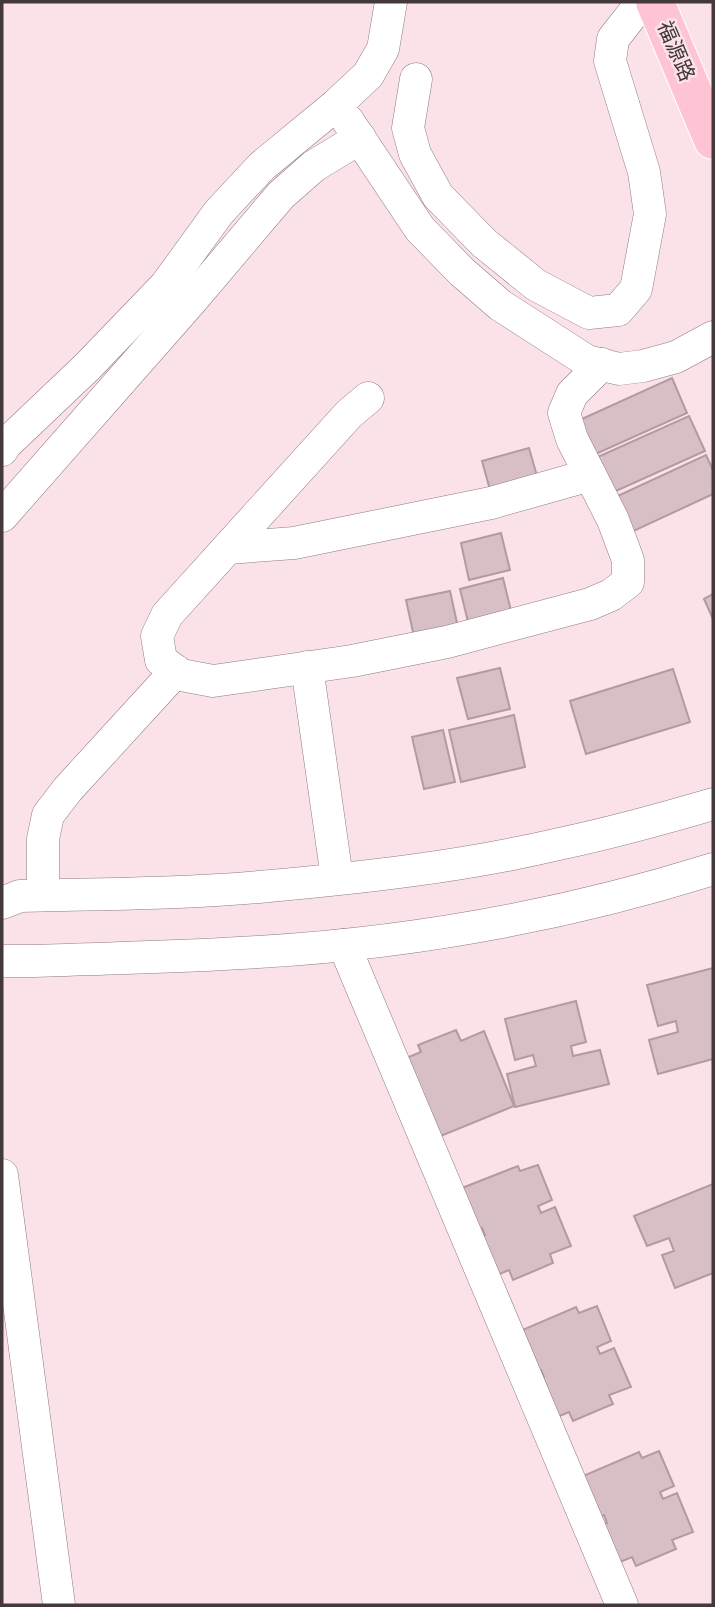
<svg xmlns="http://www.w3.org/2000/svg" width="715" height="1607" font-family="Karla,'Noto Sans SC',sans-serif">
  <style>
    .building { fill: #d7bfc5; stroke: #b29ba0; stroke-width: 2 }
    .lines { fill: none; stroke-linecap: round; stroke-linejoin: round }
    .minor-casing { stroke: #907a7f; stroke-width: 33 }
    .major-casing { stroke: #fff; stroke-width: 40 }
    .minor { stroke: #fff; stroke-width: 32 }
    .major { stroke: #ffc4d4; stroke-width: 38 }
    .labels { text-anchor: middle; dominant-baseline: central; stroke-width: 5; stroke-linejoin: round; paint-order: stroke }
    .street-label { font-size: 21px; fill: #43393b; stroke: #fbe2e8 }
  </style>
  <rect width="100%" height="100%" fill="#fbe2e8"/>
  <g class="building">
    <polygon points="672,378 687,413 589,457 573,423"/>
    <polygon points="689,416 705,451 607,495 591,460"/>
    <polygon points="529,448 539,483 492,497 482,461"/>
    <polygon points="706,455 713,470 713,494 625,535 609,500"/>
    <polygon points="501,533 510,570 469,580 461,543"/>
    <polygon points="503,578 513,619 470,630 460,589"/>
    <polygon points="450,591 459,632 415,641 406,600"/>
    <polygon points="713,594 713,619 704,599"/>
    <polygon points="500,668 510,709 468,719 457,678"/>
    <polygon points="673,669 690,722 586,754 570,701"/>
    <polygon points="514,715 525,767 461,782 449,730"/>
    <polygon points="443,730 455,782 424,789 412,737"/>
    <polygon points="713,968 713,1059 658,1074 649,1040 678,1032 676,1021 658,1026 647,985"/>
    <polygon points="576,1001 586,1042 571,1046 573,1056 600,1050 609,1084 515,1107 507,1074 536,1066 533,1055 515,1060 505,1019"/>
    <polygon points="456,1030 461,1041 484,1031 514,1106 431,1140 399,1061 421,1052 418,1045"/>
    <polygon points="538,1165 552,1200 538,1206 541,1213 555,1207 571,1246 550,1254 553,1263 513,1280 509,1270 485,1280 470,1241 485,1235 482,1228 467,1234 462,1188 518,1166 520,1171"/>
    <polygon points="713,1184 713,1273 675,1288 662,1255 674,1251 669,1238 647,1246 634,1216"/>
    <polygon points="597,1306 611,1341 597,1347 600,1354 614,1348 631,1387 609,1395 613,1404 573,1421 569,1412 545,1422 530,1384 544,1377 541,1370 526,1377 520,1331 576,1307 579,1313"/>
    <polygon points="659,1451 674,1486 660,1492 663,1499 677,1493 693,1532 672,1540 676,1549 636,1566 632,1557 608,1567 592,1528 607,1523 604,1515 589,1521 583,1476 639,1452 642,1458"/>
  </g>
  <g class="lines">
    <g class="minor-casing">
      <g id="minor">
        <polyline points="416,79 408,128 415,154 438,196 484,243 536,285 589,313 618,310 636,289 650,214 644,172 610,61 613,39 642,2"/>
        <polyline points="348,121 420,229 462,272 500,305 587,361 619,369 643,366 676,357 713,337"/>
        <polyline points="368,398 349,414 167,615 157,636 161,660 181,675 213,681 352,661 447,642 590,604 611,595 628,582 628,560 613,520 572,439 564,413 572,394 602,364"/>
        <polyline points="2,450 6,444 87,367 166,285 219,212 262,166 336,105 368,75 383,49 391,2"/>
        <polyline points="2,516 192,300 281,195 314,166 360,138"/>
        <polyline points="228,548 294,543 491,503 590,475"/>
        <polyline points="307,667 337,878"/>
        <polyline points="43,895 43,839 48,815 68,789 176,671"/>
        <path d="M 2,903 L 20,896 C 99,894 179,894 259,887 C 359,878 461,867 559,844 C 611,833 662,819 713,804"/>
        <polyline points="344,945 622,1605"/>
        <path d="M 2,961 L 35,961 C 109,958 184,957 258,952 C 413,943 566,915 713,869"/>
        <polyline points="2,1175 59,1605"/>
      </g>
    </g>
    <g class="major-casing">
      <polyline id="major" points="655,2 713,140"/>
    </g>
    <use href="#minor" class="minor"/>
    <use href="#major" class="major"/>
  </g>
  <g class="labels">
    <g class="street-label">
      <text transform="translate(676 51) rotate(67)">福源路</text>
    </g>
  </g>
  <rect width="715" height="1607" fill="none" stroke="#43393b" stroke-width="7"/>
</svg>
